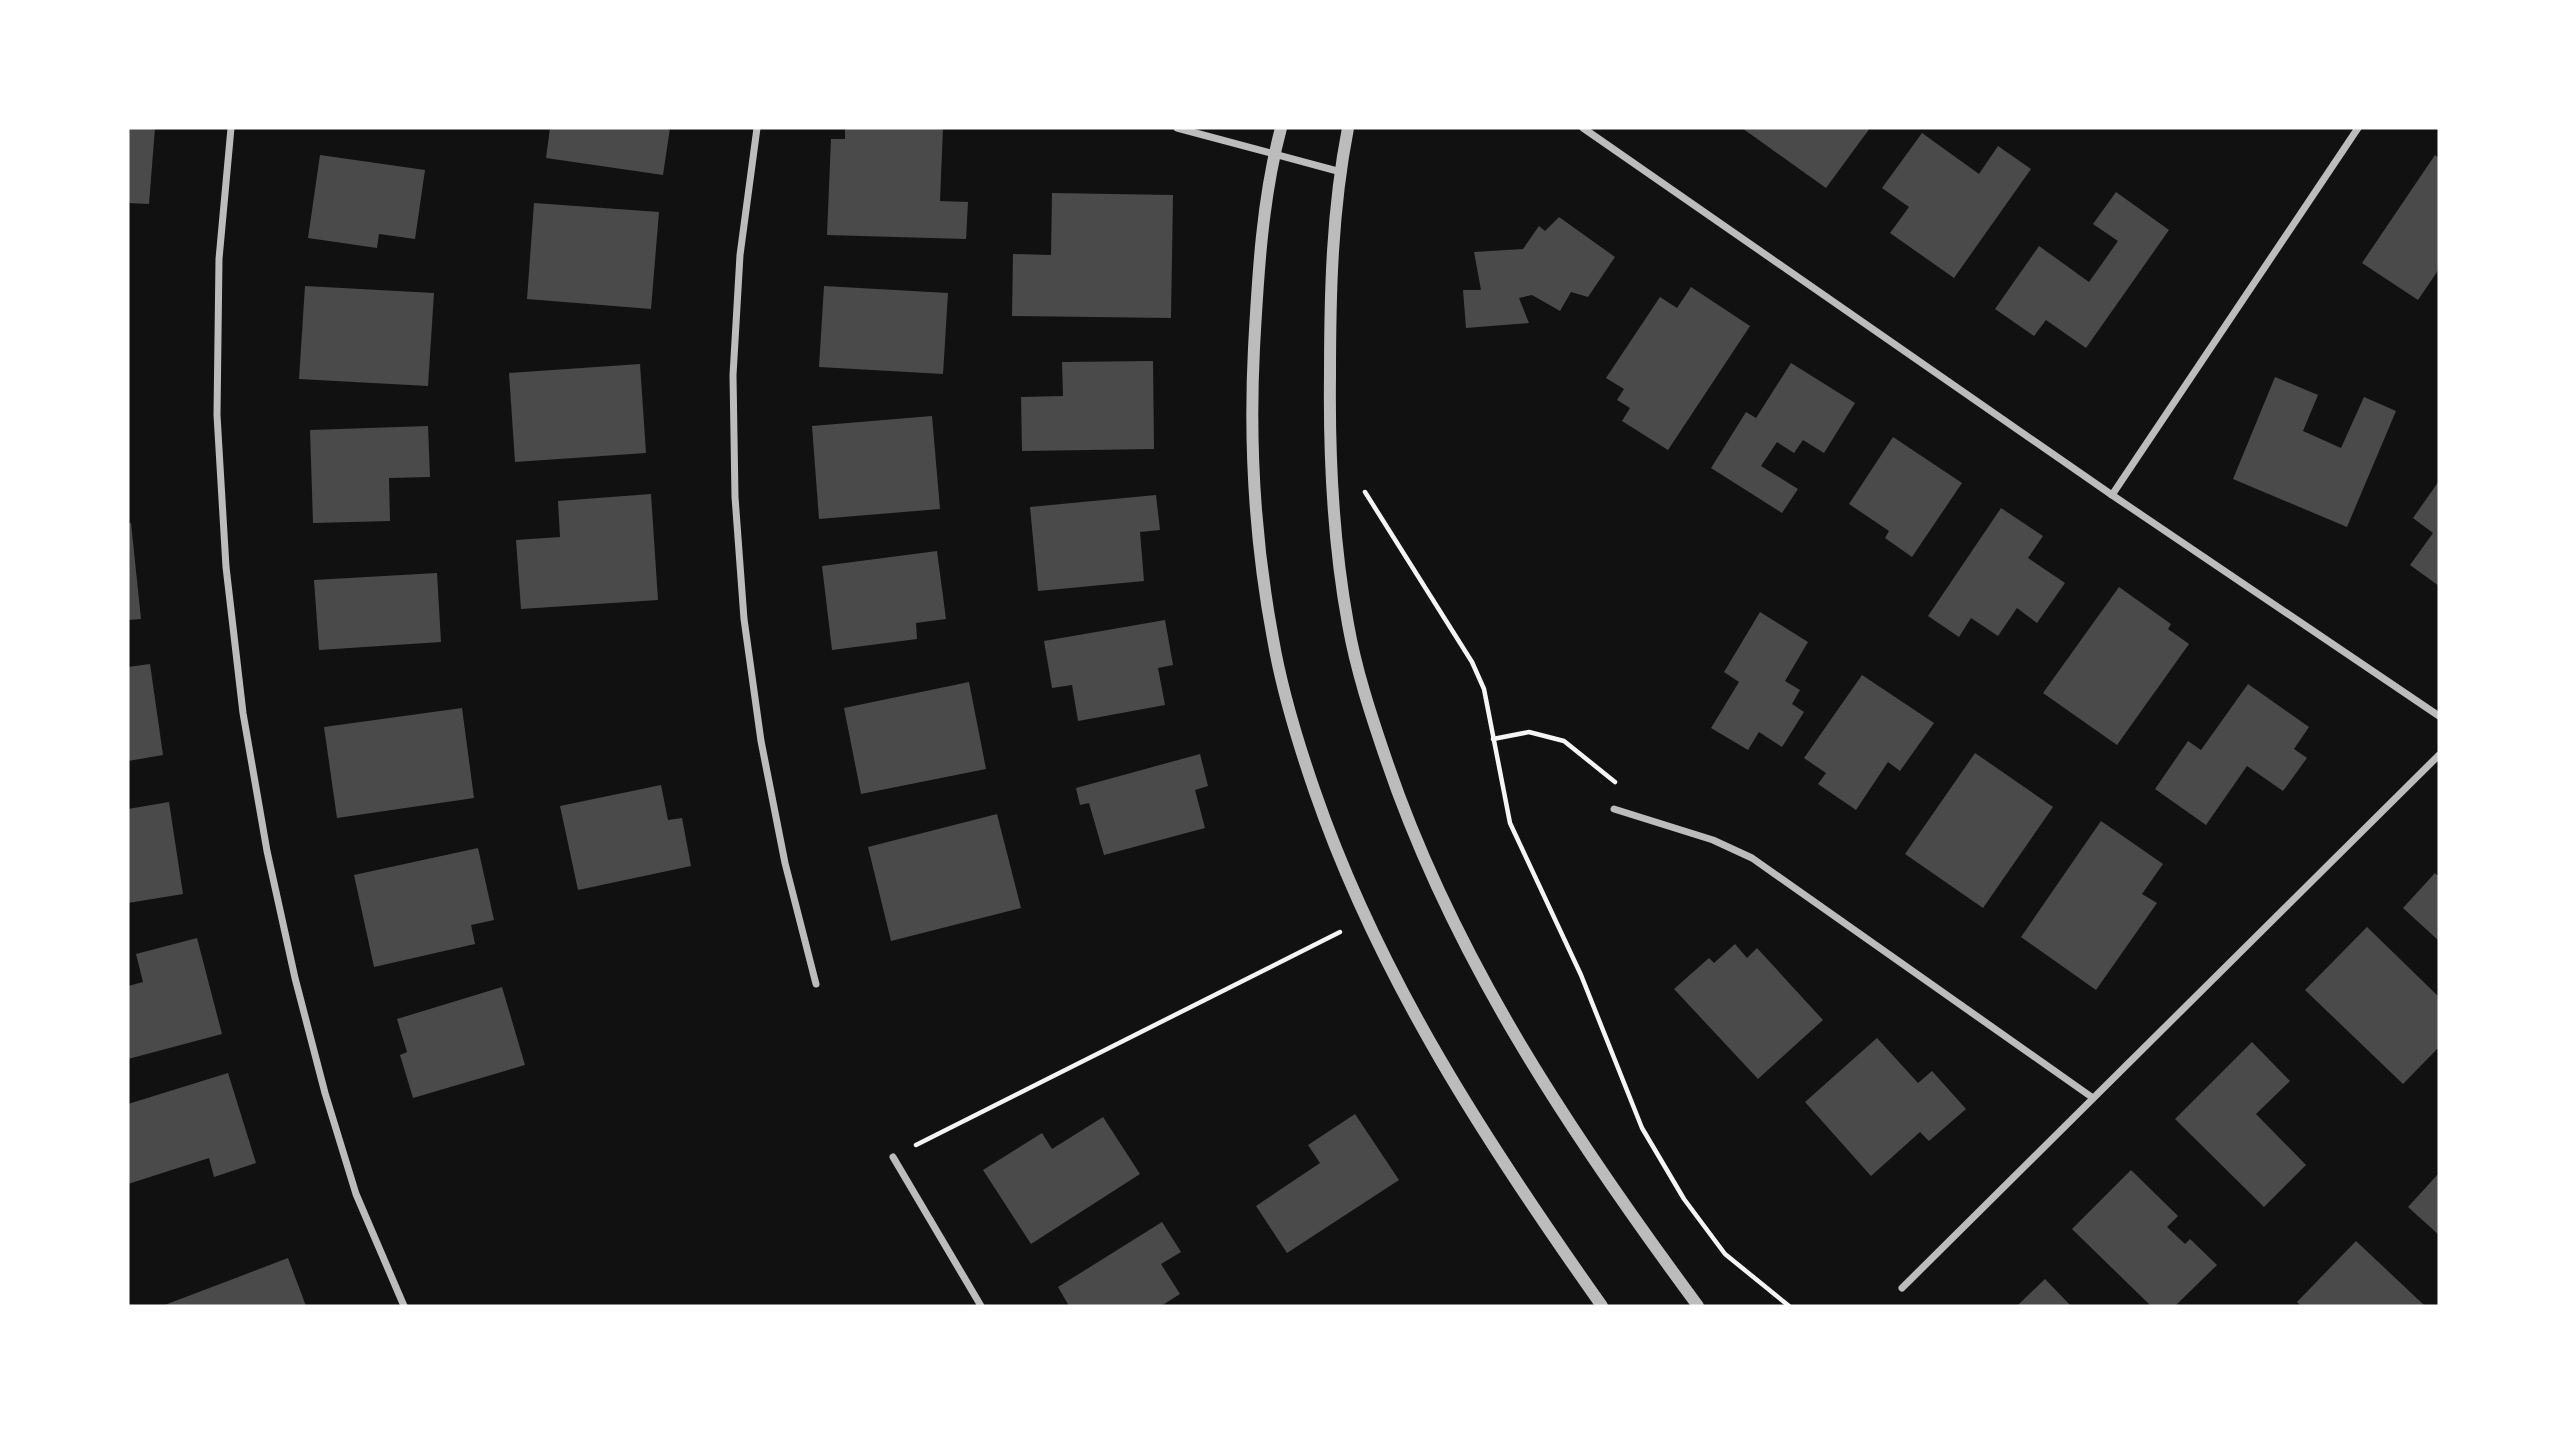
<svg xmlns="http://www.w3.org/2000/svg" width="2567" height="1434" font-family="'Roboto Condensed',sans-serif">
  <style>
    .building { fill: #4a4a4a }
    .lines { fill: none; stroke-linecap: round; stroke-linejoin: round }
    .path { stroke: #f5f5f5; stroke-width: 4.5 }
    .minor { stroke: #bcbcbc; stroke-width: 7 }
    .tertiary { stroke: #bcbcbc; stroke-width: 12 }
  </style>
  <rect width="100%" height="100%" fill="#111"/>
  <g class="building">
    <polygon points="128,128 155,128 149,204 128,203"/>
    <polygon points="550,128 670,128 663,175 546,158"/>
    <polygon points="845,128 943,128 940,201 968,202 966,239 827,235 831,139 845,139"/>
    <polygon points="1742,128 1870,128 1826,188"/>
    <polygon points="1922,133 1979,174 1998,146 2031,169 1954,278 1890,233 1909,207 1882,188"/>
    <polygon points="320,155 425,170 415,239 379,234 377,248 308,238"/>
    <polygon points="2435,155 2439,158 2439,269 2418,300 2362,263"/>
    <polygon points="2116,192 2169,230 2086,348 2046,320 2034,336 1995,309 2039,246 2089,282 2118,241 2093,224"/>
    <polygon points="1052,193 1173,195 1171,318 1012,316 1013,254 1051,255"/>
    <polygon points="534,203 659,212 651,309 527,299"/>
    <polygon points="1559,217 1615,257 1588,297 1571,292 1560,311 1532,295 1519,298 1529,323 1466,328 1463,290 1481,290 1474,252 1523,249 1539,226 1545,231"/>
    <polygon points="305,286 434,293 428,386 299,379"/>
    <polygon points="824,286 948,293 943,374 819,367"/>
    <polygon points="1691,287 1750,326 1668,450 1622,421 1630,408 1617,400 1624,389 1606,378 1660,297 1677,308"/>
    <polygon points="1153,361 1154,449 1022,451 1021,397 1063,396 1062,362"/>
    <polygon points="1791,363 1855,403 1824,453 1803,440 1794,453 1777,442 1761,466 1798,489 1782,513 1711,468 1746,412 1756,418"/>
    <polygon points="640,364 646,453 515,462 509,373"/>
    <polygon points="2275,377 2318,395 2303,431 2341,448 2364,397 2396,411 2347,527 2233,479"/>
    <polygon points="932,416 940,509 819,519 812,426"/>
    <polygon points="428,426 430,477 389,478 390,521 313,523 310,430"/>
    <polygon points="1893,437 1962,483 1912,557 1885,538 1889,531 1849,504"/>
    <polygon points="2439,481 2439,586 2410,565 2433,533 2413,518"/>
    <polygon points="651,494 658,600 521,609 516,540 560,537 558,501"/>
    <polygon points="1156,495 1160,530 1140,532 1144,581 1038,591 1030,507"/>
    <polygon points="2001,508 2043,536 2028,558 2065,583 2037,623 2017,608 1998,636 1971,618 1959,637 1928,616"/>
    <polygon points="128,523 131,523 141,619 128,620"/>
    <polygon points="937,551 946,619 916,623 917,639 832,650 822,566"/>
    <polygon points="437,573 441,642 319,650 314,580"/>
    <polygon points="2119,587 2171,624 2168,629 2189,644 2117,745 2043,693"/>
    <polygon points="1760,612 1808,642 1785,681 1800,690 1792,704 1804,712 1782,747 1759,732 1748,750 1711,728 1739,682 1724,672"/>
    <polygon points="1165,620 1173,665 1158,668 1165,705 1078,721 1072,685 1052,688 1044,641"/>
    <polygon points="150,664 163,755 128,761 128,667"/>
    <polygon points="1862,675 1934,723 1900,771 1888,762 1856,810 1818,784 1826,773 1804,758"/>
    <polygon points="969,682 986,769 861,794 844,708"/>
    <polygon points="2248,684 2309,727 2294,749 2307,758 2283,791 2247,766 2206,825 2155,789 2188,741 2201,750"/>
    <polygon points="462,708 474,798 337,818 324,727"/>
    <polygon points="1975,753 2053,807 1983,908 1905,854"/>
    <polygon points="1200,754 1208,786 1195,790 1205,828 1104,855 1089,803 1080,805 1076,788"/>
    <polygon points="661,785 668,820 682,818 691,866 578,890 560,806"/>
    <polygon points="169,802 183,894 128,903 128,809"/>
    <polygon points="997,814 1021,908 891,941 868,847"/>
    <polygon points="2101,821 2163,864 2142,894 2157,903 2096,990 2021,937"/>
    <polygon points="478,848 494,920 471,925 475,944 374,967 354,875"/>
    <polygon points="2435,873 2439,877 2439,941 2403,908"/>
    <polygon points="2367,927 2439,997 2439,1047 2403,1084 2305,990"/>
    <polygon points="197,938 222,1034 128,1059 128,986 143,982 136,954"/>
    <polygon points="1735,944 1747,958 1757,948 1823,1020 1758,1079 1674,989 1709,958 1714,963"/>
    <polygon points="502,987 525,1065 413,1098 400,1055 407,1052 397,1019"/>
    <polygon points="1877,1038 1918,1083 1932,1071 1966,1109 1929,1141 1920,1132 1871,1176 1805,1102"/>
    <polygon points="2252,1042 2290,1081 2256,1114 2306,1165 2264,1207 2175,1119"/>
    <polygon points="228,1073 256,1163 214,1177 209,1158 128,1184 128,1104"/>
    <polygon points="1355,1114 1399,1180 1287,1253 1256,1206 1320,1163 1308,1145"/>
    <polygon points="1103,1117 1140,1174 1031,1244 983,1170 1042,1133 1052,1149"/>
    <polygon points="2131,1170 2178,1216 2167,1227 2185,1244 2190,1239 2217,1265 2175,1306 2151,1306 2072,1229"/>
    <polygon points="2439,1173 2439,1235 2408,1207"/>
    <polygon points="1162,1222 1181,1252 1161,1264 1180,1294 1161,1306 1069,1306 1058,1287"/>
    <polygon points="2356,1241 2425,1306 2301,1306 2297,1302"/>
    <polygon points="288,1258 306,1306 162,1306"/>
    <polygon points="2045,1279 2071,1306 2017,1306"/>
  </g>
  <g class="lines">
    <g class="path">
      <polyline points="1365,492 1472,662 1484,689 1510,823 1581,975 1642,1128 1684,1199 1725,1254 1789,1306"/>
      <polyline points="1493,739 1529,732 1564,741 1615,782"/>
      <polyline points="916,1145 1340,932"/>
    </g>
    <g class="minor">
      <polyline points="231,128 219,259 217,415 226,567 243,713 267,851 295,978 325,1093 356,1194 404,1306"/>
      <polyline points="757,128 740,255 733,375 735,497 744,619 761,741 785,863 816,984"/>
      <polyline points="1177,128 1341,172"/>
      <polyline points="1583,128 2112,495 2439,716"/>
      <polyline points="2112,495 2358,128"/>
      <polyline points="1614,809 1713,840 1752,858 2093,1098"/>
      <polyline points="893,1157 981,1306"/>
      <polyline points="1902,1288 2439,755"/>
    </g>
    <g class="tertiary">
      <path d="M 1281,128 C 1262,199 1258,275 1254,348 C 1249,446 1255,543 1273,639 C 1282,691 1298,743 1315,792 C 1380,980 1488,1145 1602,1306"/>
      <path d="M 1348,128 C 1332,210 1330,292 1330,376 C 1329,459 1333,542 1348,624 C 1356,670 1371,715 1386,759 C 1454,960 1573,1137 1698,1306"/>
    </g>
  </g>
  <rect width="2567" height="1434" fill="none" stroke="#ffffff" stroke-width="259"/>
</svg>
